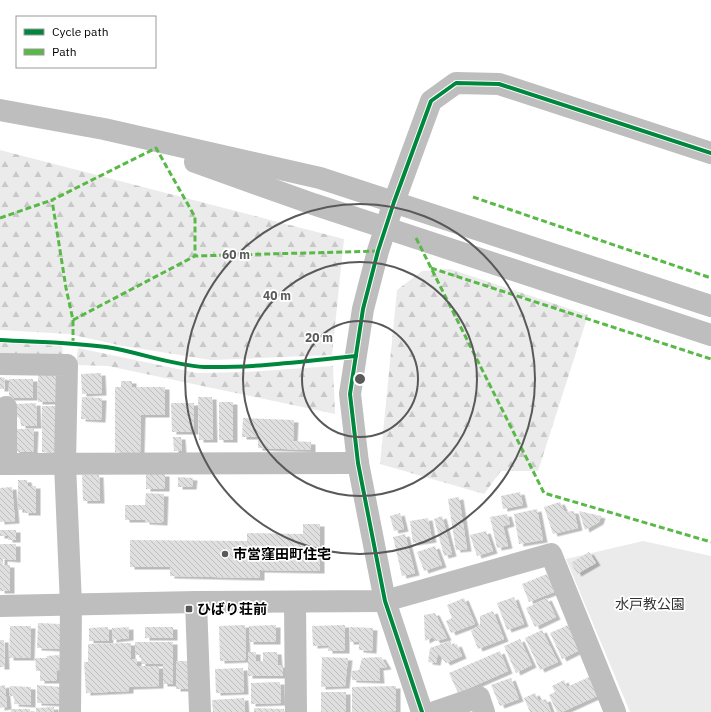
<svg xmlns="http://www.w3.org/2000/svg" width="711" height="712" font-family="'IBM Plex Sans','Noto Sans JP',sans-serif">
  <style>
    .forest { fill: url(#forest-firs) }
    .park { fill: #ebebeb }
    .building { fill: url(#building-back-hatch); filter: url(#shadow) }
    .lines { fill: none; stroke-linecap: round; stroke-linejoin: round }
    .minor { stroke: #bebebe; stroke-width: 22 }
    .quiet { stroke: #58b947; stroke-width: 3; stroke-dasharray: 6 3; stroke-linecap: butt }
    .cycleway-casing { stroke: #fff; stroke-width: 6 }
    .cycleway { stroke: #00873e; stroke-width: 4 }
    .ring { fill: none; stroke: #595959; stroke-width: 2 }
    .poi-dot { fill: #595959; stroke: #fff; stroke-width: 1.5 }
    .labels { text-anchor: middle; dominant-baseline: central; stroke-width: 3.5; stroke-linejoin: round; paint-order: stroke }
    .poi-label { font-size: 14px; font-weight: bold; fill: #000; stroke: #fff; text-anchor: start }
    .park-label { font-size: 14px; fill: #323232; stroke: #fff }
    .centre { fill: #595959; stroke: #fff; stroke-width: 2 }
    .ring-label { font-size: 12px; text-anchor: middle; font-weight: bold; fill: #595959; stroke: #fff; stroke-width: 3.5; stroke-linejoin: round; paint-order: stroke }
  </style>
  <defs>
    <pattern id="forest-firs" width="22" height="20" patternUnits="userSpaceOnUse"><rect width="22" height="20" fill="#ebebeb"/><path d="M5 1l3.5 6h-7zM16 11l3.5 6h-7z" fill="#c8c8c8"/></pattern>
    <pattern id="building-back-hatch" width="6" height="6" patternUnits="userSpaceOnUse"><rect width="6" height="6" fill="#dfdfdf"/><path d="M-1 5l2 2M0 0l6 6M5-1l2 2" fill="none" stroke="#bebebe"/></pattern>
    <filter id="shadow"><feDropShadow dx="4.5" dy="2.5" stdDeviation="0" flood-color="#0004"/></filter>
  </defs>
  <rect width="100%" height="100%" fill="#fff"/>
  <g class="forest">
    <polygon points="0,150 344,239 332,355 211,360 123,346 69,334 0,330"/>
    <polygon points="450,269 588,315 538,471 501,471 484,494 380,464 397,290 422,271"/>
    <polygon points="0,342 62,346 64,362 0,361"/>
    <polygon points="78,348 197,373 247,372 333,366 335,414 108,366 76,365"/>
  </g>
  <polygon class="park" points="643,541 711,556 711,712 630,712 566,559"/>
  <g class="building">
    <polygon points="101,373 102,393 82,394 81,374"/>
    <rect x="38" y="375" width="22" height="27"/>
    <polygon points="0,377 5,378 4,389 0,389"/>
    <rect x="9" y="379" width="24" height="19"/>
    <polygon points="121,381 132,381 132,387 165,387 165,415 141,415 140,453 115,452 115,387 121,387"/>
    <polygon points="82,397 102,398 101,420 81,419"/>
    <polygon points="198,397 212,397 213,440 199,440"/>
    <rect x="219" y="402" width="14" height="38"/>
    <polygon points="36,403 37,426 21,426 20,419 15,415 16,404"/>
    <polygon points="171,403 194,403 194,432 172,432"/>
    <polygon points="42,406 57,406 57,453 42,452"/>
    <polygon points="243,418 294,420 293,441 311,442 311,450 258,448 258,437 242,437"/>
    <polygon points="15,429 34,429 33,452 15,452"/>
    <polygon points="173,437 181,437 182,451 174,451"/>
    <rect x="146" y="474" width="19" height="15"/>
    <polygon points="82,475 99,475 100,501 83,501"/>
    <polygon points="178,477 193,478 192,487 178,487"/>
    <polygon points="18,480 27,480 28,486 36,486 36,513 24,513 24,510 18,510"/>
    <polygon points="12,487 15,521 0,522 0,488"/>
    <polygon points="520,492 523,505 503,509 501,496"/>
    <polygon points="146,493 164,494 163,523 145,522 145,520 125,520 125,505 145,505"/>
    <polygon points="459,497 467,549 456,550 448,499"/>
    <polygon points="560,502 565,512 574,511 578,528 553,534 544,507"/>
    <polygon points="537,509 543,540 519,544 514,514"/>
    <polygon points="579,511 601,516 599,522 585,530"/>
    <polygon points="400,513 404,529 394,531 390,516"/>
    <polygon points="507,514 510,524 503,526 508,546 497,548 490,517"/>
    <polygon points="442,516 452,554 444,556 434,519"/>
    <polygon points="428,518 432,540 413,543 410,521"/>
    <polygon points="303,524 320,524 320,571 260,570 260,578 170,576 170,567 130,567 130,540 247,541 247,533 303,534"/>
    <polygon points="0,530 16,530 16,540 8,540 8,536 0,536"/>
    <polygon points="486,531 493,551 477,556 470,535"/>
    <polygon points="405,534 415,573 402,576 393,537"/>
    <polygon points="0,544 16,544 16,560 3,559 3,565 10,565 10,591 0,591"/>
    <polygon points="435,546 442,565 424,571 417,552"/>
    <polygon points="589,552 596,563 577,574 571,563"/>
    <polygon points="547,574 554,592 529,602 522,584"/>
    <polygon points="514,597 524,624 507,630 497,603"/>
    <polygon points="464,598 475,624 451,633 446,621 452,618 447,605"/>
    <polygon points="547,598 556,617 535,627 526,608"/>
    <polygon points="493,611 504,639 478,649 471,631 480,625 480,616"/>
    <polygon points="435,613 447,638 436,641 433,637 425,641 424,615"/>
    <polygon points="38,623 61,624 60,649 37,648"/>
    <polygon points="245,625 246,660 220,661 219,626"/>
    <polygon points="276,625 276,642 249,642 249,626"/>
    <polygon points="345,625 345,651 328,651 328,645 313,646 312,626"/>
    <polygon points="568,625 580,650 562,659 550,633"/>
    <polygon points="10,626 31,626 30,658 9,658"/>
    <polygon points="108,627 109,641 89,641 89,628"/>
    <polygon points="129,627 129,638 112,640 112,628"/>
    <rect x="145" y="627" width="28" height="11"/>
    <polygon points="350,627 373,628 372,651 359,650 359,642 349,642"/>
    <polygon points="542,630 558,662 540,670 525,638"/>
    <polygon points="520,639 532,665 516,673 504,646"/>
    <polygon points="0,640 4,640 5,667 0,667"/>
    <polygon points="450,641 452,646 457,644 462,656 446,663 438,653 436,663 428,662 430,648"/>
    <polygon points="135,642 173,642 173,684 163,684 163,664 141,664 141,655 135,655"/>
    <polygon points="131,643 131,659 137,659 137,666 159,666 159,686 129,687 129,691 86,693 84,662 88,662 88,644"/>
    <polygon points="500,651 508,671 458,693 449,673"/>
    <polygon points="248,652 256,652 256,661 263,661 263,652 277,652 278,665 283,665 283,676 248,676"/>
    <polygon points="59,655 60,671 56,671 57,681 40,681 40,671 36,671 35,658 47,658 47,656"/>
    <polygon points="322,657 348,658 345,686 321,687"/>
    <polygon points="381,657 387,667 379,668 380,681 352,680 351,671 359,670 362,658"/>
    <rect x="176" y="661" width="13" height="28"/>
    <polygon points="243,668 244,692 216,693 215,669"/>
    <polygon points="589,677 597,696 562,712 557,712 549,695 555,692 552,686 564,680 567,687"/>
    <polygon points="511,678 519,699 500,706 491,685"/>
    <polygon points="280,682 281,703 251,704 251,683"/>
    <polygon points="5,685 7,707 0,708 0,686"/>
    <polygon points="37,685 61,687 60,704 37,703"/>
    <polygon points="10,686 31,687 31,705 14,704 15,696 9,696"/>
    <polygon points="396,686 396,711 352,712 352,687"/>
    <rect x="321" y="692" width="25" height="20"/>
    <polygon points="535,693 539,701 546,699 551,712 530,712 524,698"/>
    <polygon points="244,698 245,712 213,712 212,700"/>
    <polygon points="54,707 54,712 36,712 36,708"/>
    <polygon points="254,708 284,709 284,712 254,712"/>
    <rect x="11" y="709" width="19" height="3"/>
  </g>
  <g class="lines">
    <g class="minor">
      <polyline points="0,110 104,129 320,178 711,306"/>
      <polyline points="195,162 313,204 711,335"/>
      <polyline points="0,364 67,365 65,464 71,605 70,712"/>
      <polyline points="0,464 358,463"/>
      <polyline points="6,464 6,407"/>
      <polyline points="196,602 200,712"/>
      <polyline points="295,602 296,712"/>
      <polyline points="0,606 196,602 385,601 551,554 615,712"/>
      <polyline points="422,712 385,601 358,463 350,394 363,309 378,251 394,202 431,101 456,83 499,84 711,153"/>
      <polyline points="435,712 479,697 484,712"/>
    </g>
    <g class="quiet">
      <polyline points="473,197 711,278"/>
      <polyline points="0,218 52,200"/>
      <polyline points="416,238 544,493 711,542"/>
      <polyline points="431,268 711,359"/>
      <polyline points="73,320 195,256 378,251"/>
      <polyline points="73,344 73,320 66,288 52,200 156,148 195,217 195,256"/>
    </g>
    <g class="cycleway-casing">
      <g id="cycleway">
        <path d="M 0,340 C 35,342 71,342 106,347 C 139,352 170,365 204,367 C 255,368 306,361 356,356"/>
        <polyline points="422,712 385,601 358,463 350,394 363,309 378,251 394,202 431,101 456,83 499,84 711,153"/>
      </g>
    </g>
    <use href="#cycleway" class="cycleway"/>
  </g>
  <g class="ring">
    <circle cx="360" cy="379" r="58"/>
    <circle cx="360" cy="379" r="117"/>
    <circle cx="360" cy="379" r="175"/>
  </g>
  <g class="poi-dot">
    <circle cx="225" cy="554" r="4"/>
    <rect x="185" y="605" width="8" height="8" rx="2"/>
  </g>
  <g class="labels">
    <g class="poi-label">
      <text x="233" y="554">市営窪田町住宅</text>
      <text x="197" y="609">ひばり荘前</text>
    </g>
    <g class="park-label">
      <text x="650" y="604">水戸教公園</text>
    </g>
  </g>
  <circle cx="360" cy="379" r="6" class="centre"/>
  <g class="ring-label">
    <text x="236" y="259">60 m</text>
    <text x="277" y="300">40 m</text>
    <text x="319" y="342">20 m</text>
  </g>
  <rect x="16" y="16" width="140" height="52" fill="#ffffff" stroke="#999999"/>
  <rect x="24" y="29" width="20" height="6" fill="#00873e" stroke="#999999"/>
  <text x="52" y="36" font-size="12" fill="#000000">Cycle path</text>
  <rect x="24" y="49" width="20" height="6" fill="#58b947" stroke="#999999"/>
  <text x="52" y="56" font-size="12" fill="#000000">Path</text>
</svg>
